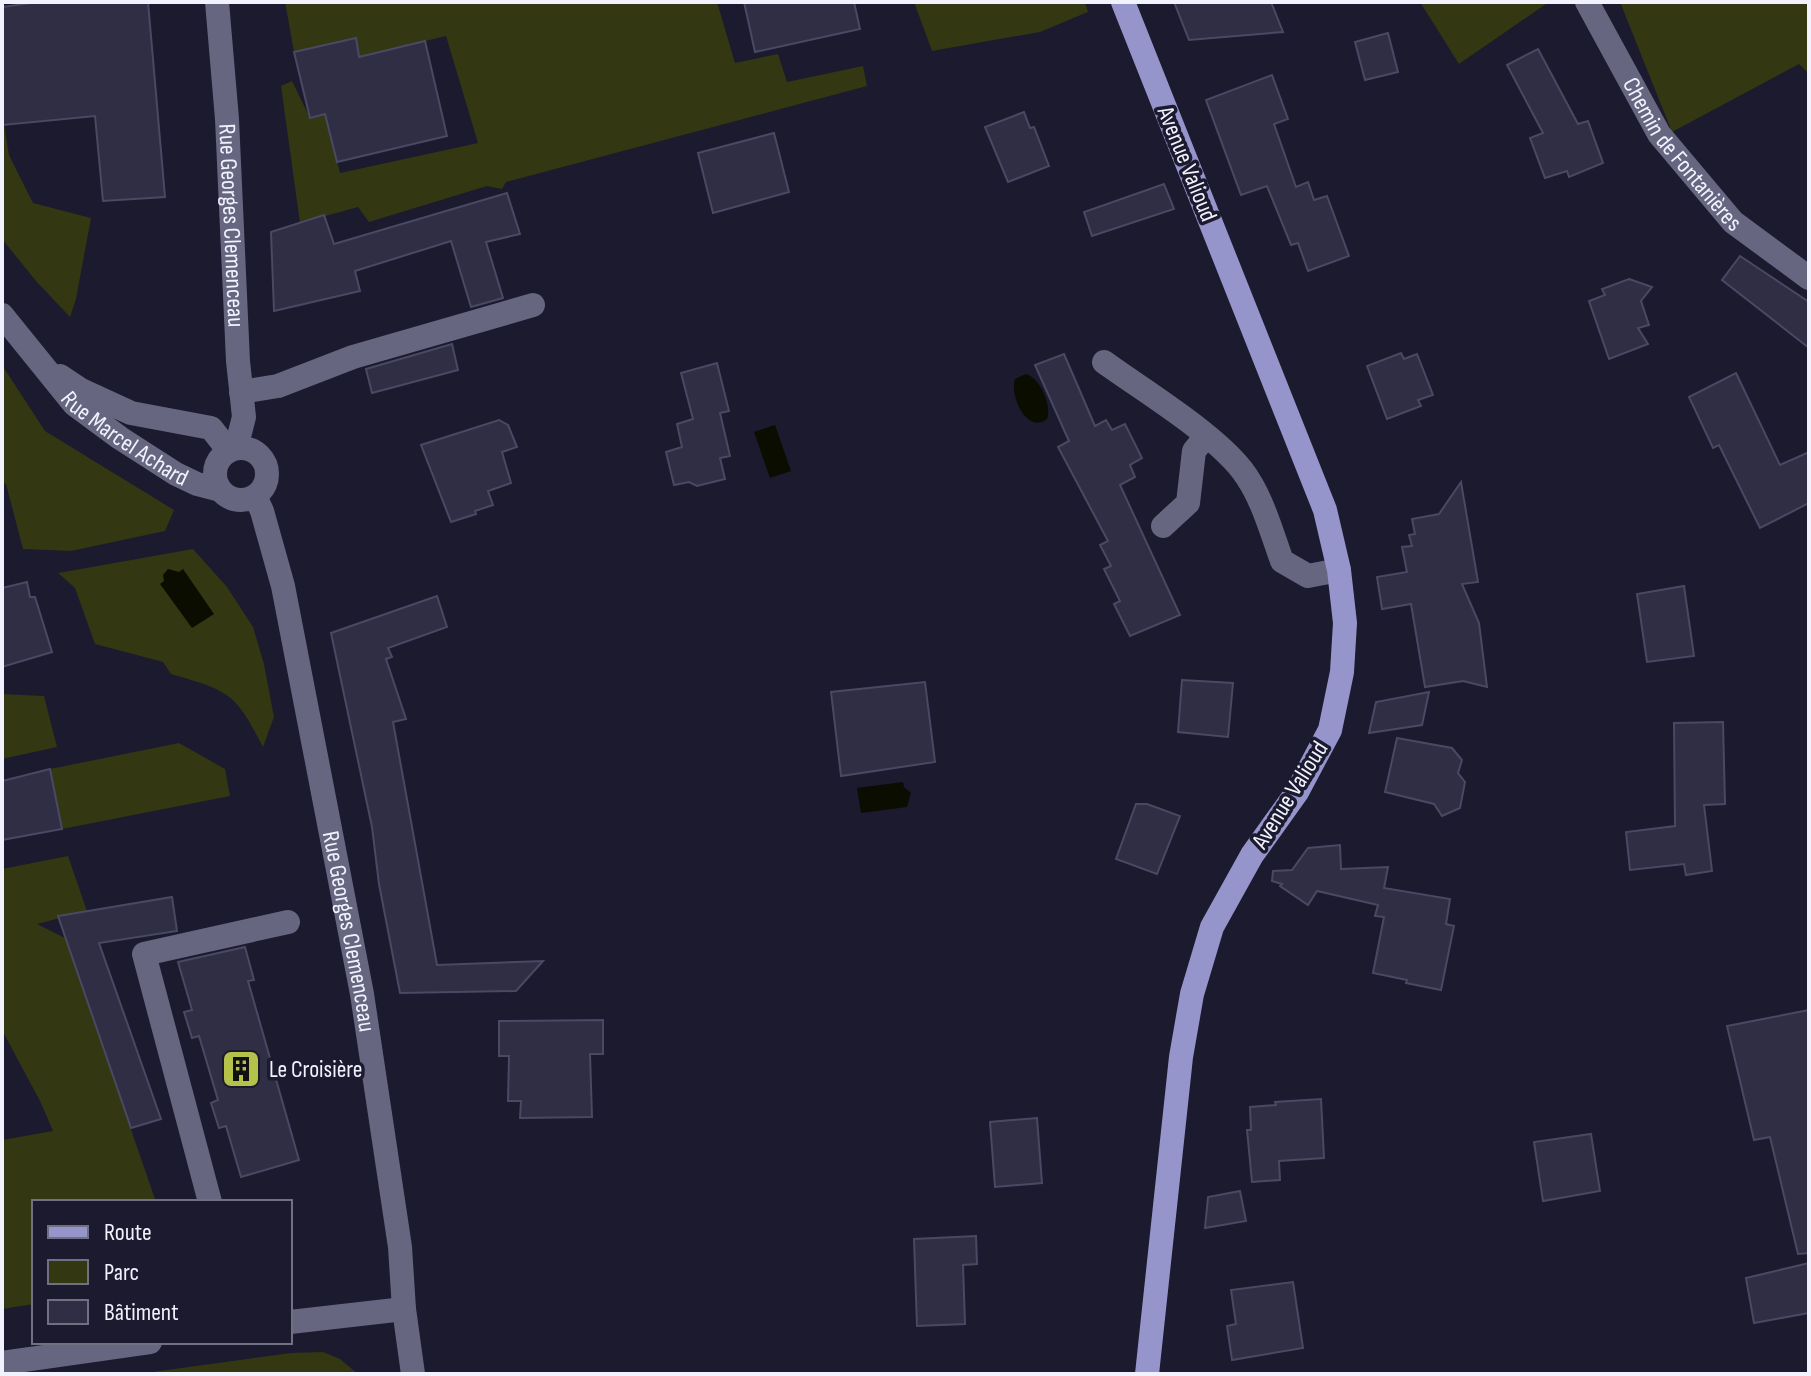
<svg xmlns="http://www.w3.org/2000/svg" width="1811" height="1376" font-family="'Sofia Sans Condensed',sans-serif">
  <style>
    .green { fill: #333712 }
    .water { fill: #0b0d00 }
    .building { fill: #2f2e45; stroke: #4a4963; stroke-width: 2 }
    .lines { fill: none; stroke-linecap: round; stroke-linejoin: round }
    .minor { stroke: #676681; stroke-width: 24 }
    .major { stroke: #9695cb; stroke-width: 24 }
    .labels { text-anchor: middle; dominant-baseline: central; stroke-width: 7; stroke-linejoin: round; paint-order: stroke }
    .street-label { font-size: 24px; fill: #f2f2fe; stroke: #1b1a2f }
    .poi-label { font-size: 24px; fill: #f2f2fe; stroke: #1b1a2f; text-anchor: start }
  </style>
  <rect width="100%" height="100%" fill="#1b1a2f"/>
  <g class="green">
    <polygon points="285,2 717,2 735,63 778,54 787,82 863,66 867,86 506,182 502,189 487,186 369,222 358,207 300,223 281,86 292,81 310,118 326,114 340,173 478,143 446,36 359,57 355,38 294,52"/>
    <polygon points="914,2 1085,2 1088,12 1040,32 932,51"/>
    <polygon points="1420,2 1549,2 1459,64"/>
    <polygon points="1620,2 1809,2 1809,74 1799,64 1672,132"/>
    <polygon points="2,111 9,155 33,203 91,218 76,299 70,317 36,281 2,239"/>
    <polygon points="2,365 45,431 174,510 165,531 71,551 23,549 6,484 2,482"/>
    <path d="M 193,549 L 227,587 L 253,627 L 264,664 L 274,717 L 263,747 C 235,692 229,691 171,674 L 163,662 L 95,644 L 75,588 L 58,573 Z"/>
    <polygon points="2,694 44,696 57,747 2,759"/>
    <polygon points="179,743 225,769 230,796 62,829 50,769"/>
    <polygon points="68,856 87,911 37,924 65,938 156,1202 34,1202 34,1304 2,1309 2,1140 53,1131 40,1101 2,1030 2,869"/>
    <polygon points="323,1352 340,1359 358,1374 138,1374 290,1353"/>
  </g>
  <g class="water">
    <path d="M 1026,374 C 1040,378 1052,405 1047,419 C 1027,435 1009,395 1015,379 Z"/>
    <polygon points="775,425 791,471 770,478 754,432"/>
    <polygon points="168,569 179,572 183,569 214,614 192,628 160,584 164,581 163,575"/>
    <polygon points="903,782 904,787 911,793 907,807 861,813 857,788"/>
  </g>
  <g class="building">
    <polygon points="38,2 148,2 165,197 103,201 95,116 3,125 2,7"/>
    <polygon points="744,2 854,2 860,29 755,52"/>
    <polygon points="1174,2 1271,2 1283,32 1189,40"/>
    <polygon points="1388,33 1398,72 1365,80 1355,42"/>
    <polygon points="356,38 359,57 425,41 447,136 337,162 325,114 310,118 294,52"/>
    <polygon points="1538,49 1578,124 1588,121 1603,163 1569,177 1567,171 1545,178 1530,138 1543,133 1507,65"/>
    <polygon points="1272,75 1288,119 1274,124 1296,187 1308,182 1314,200 1327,196 1349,256 1308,271 1298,243 1291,245 1267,186 1241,195 1206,100"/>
    <polygon points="1024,112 1030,128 1034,127 1049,166 1008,182 985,127"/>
    <polygon points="774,133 789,192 713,213 698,153"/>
    <polygon points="1164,184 1174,209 1092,236 1084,212"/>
    <polygon points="507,193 520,234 486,242 503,298 471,307 451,241 355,271 360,291 274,311 271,232 324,215 334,244"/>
    <polygon points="1740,256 1809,302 1809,348 1722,280"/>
    <polygon points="1629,279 1652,287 1641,301 1649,325 1638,328 1648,344 1609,359 1589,301 1605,295 1602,289"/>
    <polygon points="452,344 458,370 372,393 366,369"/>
    <polygon points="1401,353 1404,359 1417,354 1433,395 1418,400 1421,406 1387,419 1367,366"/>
    <polygon points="1064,354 1095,426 1106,420 1112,430 1125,424 1142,458 1130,465 1135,477 1120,485 1180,615 1130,636 1114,604 1120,601 1104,569 1111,566 1100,545 1108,541 1058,447 1069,441 1035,365"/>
    <polygon points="717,363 729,411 720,413 730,456 720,458 725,479 697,486 689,482 674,485 666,452 682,447 677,424 693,419 681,373"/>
    <polygon points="1736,373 1780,465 1809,452 1809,503 1760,528 1719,445 1713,448 1689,397"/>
    <polygon points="499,420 508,425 517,447 502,452 511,483 488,491 493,505 475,511 476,514 451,522 421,445"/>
    <polygon points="1461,482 1478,582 1462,584 1479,623 1487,687 1463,681 1425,687 1411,604 1382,609 1377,577 1407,572 1402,547 1412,546 1409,535 1415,534 1412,519 1439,514"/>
    <polygon points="27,582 30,597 35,597 52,652 2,667 2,588"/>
    <polygon points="1684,586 1694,656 1647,662 1637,594"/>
    <polygon points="437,596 447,627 388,648 392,657 386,659 406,719 393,722 437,965 543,961 516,991 400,993 395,967 379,884 372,827 331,633"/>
    <polygon points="1182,680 1233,683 1228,737 1178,732"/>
    <polygon points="925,682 935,762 841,776 831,692"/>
    <polygon points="1429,692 1422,725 1369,733 1376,702"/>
    <polygon points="1723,722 1725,804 1704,805 1712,871 1686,875 1684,864 1630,870 1626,832 1675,826 1674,723"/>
    <polygon points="1397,738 1452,748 1462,760 1458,773 1465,782 1460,808 1442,816 1434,804 1385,792"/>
    <polygon points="50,769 62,829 2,840 2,781"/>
    <polygon points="1136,804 1147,804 1180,816 1157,874 1116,859"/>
    <polygon points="1340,845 1341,869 1388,867 1384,888 1450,899 1446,924 1454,926 1441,990 1406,983 1407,980 1373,973 1384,917 1375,916 1378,905 1317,891 1308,905 1280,886 1282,884 1272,881 1273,871 1292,870 1308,848"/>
    <polygon points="172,897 177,931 99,943 161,1119 131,1128 58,916"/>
    <polygon points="245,947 254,980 248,981 299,1160 241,1177 226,1126 219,1128 211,1103 218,1100 199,1036 192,1038 184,1012 192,1010 178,962"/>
    <polygon points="1809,1010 1809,1253 1798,1254 1770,1137 1754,1140 1727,1026"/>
    <polygon points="603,1020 603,1054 590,1054 592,1117 520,1118 521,1101 508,1101 509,1056 499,1056 499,1021"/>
    <polygon points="1321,1099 1324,1158 1279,1161 1280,1180 1252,1182 1247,1130 1251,1130 1250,1107 1276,1105 1275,1102"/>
    <polygon points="1037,1118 1042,1183 995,1187 990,1122"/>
    <polygon points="1591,1134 1600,1191 1543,1201 1534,1142"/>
    <polygon points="1240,1191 1246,1221 1205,1228 1208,1197"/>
    <polygon points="976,1236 977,1264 963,1265 965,1324 917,1326 914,1239"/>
    <polygon points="1809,1263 1809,1313 1754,1323 1746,1278"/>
    <polygon points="1293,1282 1303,1348 1232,1360 1227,1326 1236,1324 1231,1290"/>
  </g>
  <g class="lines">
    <g class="minor">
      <path id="s1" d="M 217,2 L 227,119 L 238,361 L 244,417 L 236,448"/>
      <path id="s2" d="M 1587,2 L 1659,134 L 1733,222 L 1809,278"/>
      <path id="s3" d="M 2,315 L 74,404 L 120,438 L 176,474 L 197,484 L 220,490"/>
      <path d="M 1104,362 C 1144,391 1212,432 1242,470 C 1262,496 1271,531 1282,561 L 1308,576 L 1339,570"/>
      <polyline points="60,376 81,390 131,413 211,428 229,451"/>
      <polyline points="241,392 278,386 353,357 533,305"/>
      <circle cx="241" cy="474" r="26"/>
      <path id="s4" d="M 255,496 L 262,511 L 283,586 L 362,994 L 400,1247 L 404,1309 L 413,1374"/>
      <polyline points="1163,526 1188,503 1194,451 1206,436"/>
      <polyline points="210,1202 144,954 288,922"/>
      <polyline points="290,1322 404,1309"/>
      <polyline points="2,1363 150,1342"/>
    </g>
    <polyline class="major" points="1123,2 1325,510 1339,570 1345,623 1342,672 1330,730 1297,792 1252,855 1212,927 1192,994 1181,1057 1147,1374"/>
  </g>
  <defs>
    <g id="building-square" transform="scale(2)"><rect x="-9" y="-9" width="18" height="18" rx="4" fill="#b4c24a" stroke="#1b1a2f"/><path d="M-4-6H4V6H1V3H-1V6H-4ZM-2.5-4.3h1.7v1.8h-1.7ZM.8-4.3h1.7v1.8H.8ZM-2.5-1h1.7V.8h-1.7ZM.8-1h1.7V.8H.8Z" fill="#111"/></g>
  </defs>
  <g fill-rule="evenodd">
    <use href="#building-square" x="241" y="1069"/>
  </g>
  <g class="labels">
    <g class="street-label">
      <text stroke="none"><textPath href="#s2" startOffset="180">Chemin de Fontanières</textPath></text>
      <text transform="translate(1187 164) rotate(68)">Avenue Valioud</text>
      <text stroke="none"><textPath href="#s1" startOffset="224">Rue Georges Clemenceau</textPath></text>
      <text stroke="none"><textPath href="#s3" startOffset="176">Rue Marcel Achard</textPath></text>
      <text transform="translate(1290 795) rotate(-58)">Avenue Valioud</text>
      <text stroke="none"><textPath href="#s4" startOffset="446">Rue Georges Clemenceau</textPath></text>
    </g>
    <g class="poi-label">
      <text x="269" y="1069">Le Croisière</text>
    </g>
  </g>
  <rect width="1811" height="1376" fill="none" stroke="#f2f2fe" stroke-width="8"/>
  <rect x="32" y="1200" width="260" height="144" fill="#1b1a2f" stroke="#717082" stroke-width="2"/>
  <rect x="48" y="1226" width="40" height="12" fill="#9695cb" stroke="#717082" stroke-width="2"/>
  <text x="104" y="1240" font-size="24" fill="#f2f2fe">Route</text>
  <rect x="48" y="1260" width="40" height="24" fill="#333712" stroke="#717082" stroke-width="2"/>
  <text x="104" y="1280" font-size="24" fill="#f2f2fe">Parc</text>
  <rect x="48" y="1300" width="40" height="24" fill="#2f2e45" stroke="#717082" stroke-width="2"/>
  <text x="104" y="1320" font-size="24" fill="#f2f2fe">Bâtiment</text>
</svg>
